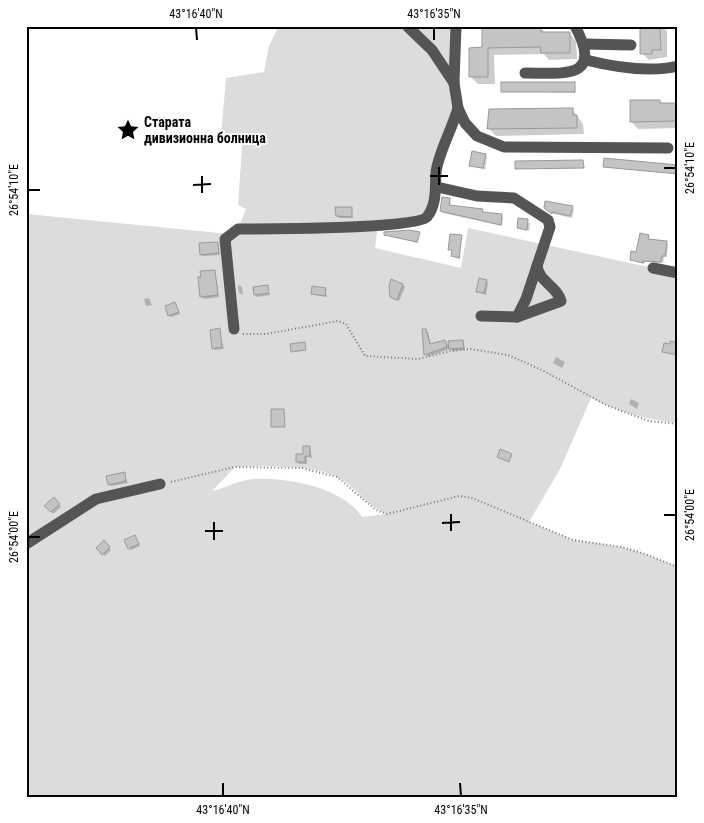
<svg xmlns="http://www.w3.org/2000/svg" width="704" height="823" font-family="'Roboto Condensed',sans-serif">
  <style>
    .green { fill: #dcdcdc; fill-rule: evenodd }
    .shadow { fill: #0003 }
    .building { fill: #c4c4c4; stroke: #999 }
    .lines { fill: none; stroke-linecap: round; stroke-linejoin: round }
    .path { stroke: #777; stroke-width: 2; stroke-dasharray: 1 2.5; stroke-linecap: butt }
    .minor { stroke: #555; stroke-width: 11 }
    .ticks { fill: none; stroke: #000; stroke-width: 2 }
    .labels { text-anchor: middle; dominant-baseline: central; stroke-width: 4; stroke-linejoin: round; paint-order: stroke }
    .poi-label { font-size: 14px; font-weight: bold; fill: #000; stroke: #fff; text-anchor: start }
    .neatline { fill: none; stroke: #000; stroke-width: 2 }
    .ticks-label { font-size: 12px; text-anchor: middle; fill: #000 }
  </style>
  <rect width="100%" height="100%" fill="#fff"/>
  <path class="green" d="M 279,26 L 456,26 L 458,108 L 425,219 L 378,224 L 375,248 L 461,268 L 468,228 L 653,268 L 678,271 L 678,423 C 647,420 619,412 591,398 L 560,469 L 529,522 L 573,540 L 622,547 L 645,554 L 678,567 L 678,797 L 26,797 L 27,214 L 229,234 L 238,229 L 246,209 L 238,205 L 243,134 L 221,135 L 226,78 L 264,72 L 269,46 ZM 261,466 C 285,467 315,466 337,477 C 355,486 366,505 386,514 L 362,517 C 343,487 286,477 253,479 C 239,480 225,488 212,491 L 235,467 Z"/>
  <g class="shadow">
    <polygon points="597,26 662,26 667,31 667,57 649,60 642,53 641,26"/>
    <polygon points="541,28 546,34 569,33 576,41 577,59 549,60 544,54 494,55 495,84 478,84 471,77 483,49"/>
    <polygon points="575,84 575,93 502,91"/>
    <polygon points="660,101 663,105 678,104 678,128 638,129 631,121"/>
    <polygon points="572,109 583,124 584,134 496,136 488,128"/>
    <polygon points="485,155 487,157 485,170 470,165"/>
    <polygon points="583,161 584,168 516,169"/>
    <polygon points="450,199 451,206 482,210 484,213 501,215 503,217 502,226 443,213 441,211"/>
    <polygon points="572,207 574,209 572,218 554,214 547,210"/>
    <polygon points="351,208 353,218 339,218 337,216"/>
    <polygon points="519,219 530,223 529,231 518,228"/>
    <polygon points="419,233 418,243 386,235"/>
    <polygon points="461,236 460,259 454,257 453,251 449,249"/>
    <polygon points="648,236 650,240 668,244 667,257 664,257 663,263 645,262 644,264 631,259"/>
    <polygon points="217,243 220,255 203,256 201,254"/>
    <polygon points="215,271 219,297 204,299 202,297"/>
    <polygon points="486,281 488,283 486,295 480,293 477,291"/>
    <polygon points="238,285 242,287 243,295 239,293"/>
    <polygon points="403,285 405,287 399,301 393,299 391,296"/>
    <polygon points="267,286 270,295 257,297 255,295"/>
    <polygon points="325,289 327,297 313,294"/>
    <polygon points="149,298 152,305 146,306 144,299"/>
    <polygon points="175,304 180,314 171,317 169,315"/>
    <polygon points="219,330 224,349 215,350 213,348"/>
    <polygon points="424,330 428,332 431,345 445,341 449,346 463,341 465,350 452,351 450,349 427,357"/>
    <polygon points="678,345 678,356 663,351"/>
    <polygon points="556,357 565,362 562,368 553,363"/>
    <polygon points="631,399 639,403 637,409 629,404"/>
    <polygon points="310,447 312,458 307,457 307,464 299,464 297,462"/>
    <polygon points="124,474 128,483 111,486 109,484"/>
    <polygon points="54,499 61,507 53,514 46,506"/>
    <polygon points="135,536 140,546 131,550 129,548"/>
    <polygon points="104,542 111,550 105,556 97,548"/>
  </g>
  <g class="building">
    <polygon points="640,26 660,26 661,50 652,50 652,54 640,54"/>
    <polygon points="541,27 541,32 570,32 570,53 541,53 540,47 488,48 488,77 469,77 469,48 482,47 482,28"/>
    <rect x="501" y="82" width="74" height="10"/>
    <polygon points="630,100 660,100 660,103 678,103 678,121 630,122"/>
    <polygon points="573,108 573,115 577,115 577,128 487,129 489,109"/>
    <polygon points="472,151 486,154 483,168 469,166"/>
    <polygon points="604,158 678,165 678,174 603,167"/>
    <polygon points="583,160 584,168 515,169 515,161"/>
    <polygon points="442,197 450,198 449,205 483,209 482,212 502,214 501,225 440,211"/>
    <polygon points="545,201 573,206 570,216 552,212 552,214 544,208"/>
    <polygon points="335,207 352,207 352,217 336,216"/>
    <polygon points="518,218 528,219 527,230 517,228"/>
    <polygon points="410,230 420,232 417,242 384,235 384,232"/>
    <polygon points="640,233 649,235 648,239 667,241 665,256 662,256 661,262 643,261 643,263 630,260 631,251 636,252"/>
    <polygon points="450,234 462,235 459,258 451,256 452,250 448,250"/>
    <polygon points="218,242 219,253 200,255 199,243"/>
    <polygon points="215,270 218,295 200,297 198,277 201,277 200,271"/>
    <polygon points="479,278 487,280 484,293 476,292"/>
    <polygon points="391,279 403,284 397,300 390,297 389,286"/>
    <polygon points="268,285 269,293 254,295 253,287"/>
    <polygon points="312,286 326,288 325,296 311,294"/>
    <polygon points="175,302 179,312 168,316 165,306"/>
    <polygon points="220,328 222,347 212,349 210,330"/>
    <polygon points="422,329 426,329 430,344 445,340 447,347 424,355"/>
    <polygon points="463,340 464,348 449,349 448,341"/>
    <polygon points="670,341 678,343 678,355 662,352 664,343 670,344"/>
    <polygon points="305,342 306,350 291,352 290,344"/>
    <polygon points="271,409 284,409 285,427 271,427"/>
    <polygon points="303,446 310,446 310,456 305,456 305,462 296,462 296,454 303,454"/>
    <polygon points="500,449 512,454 509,462 497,457"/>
    <polygon points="125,472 126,481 108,485 106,476"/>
    <polygon points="54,497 60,504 51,512 44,506"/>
    <polygon points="135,535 139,544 128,549 124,540"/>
    <polygon points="104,540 110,547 102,555 96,548"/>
  </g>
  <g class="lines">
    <g class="path">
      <polyline points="243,334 266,334 338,321 346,324 365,356 418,359 451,351 471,349 508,355 542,370 608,406 649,421 678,424"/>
      <polyline points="171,482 234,467 302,468 337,477 376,510 387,514 459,496 472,498 573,540 622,547 645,554 678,567"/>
    </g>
    <g class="minor">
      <polyline points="407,26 432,50 454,83"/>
      <polyline points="456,26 454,83 458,108 465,123 477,136 504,147 668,148"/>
      <polyline points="585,44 631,45"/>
      <path d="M 586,60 C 614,67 649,73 678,66"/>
      <path d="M 525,73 C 564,73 604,80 575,26"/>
      <path d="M 437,187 L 477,196 L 514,198 L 548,220 L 550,227 L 537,266 C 539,282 557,286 561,301 L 517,317 L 481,316"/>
      <polyline points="653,268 678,273"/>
      <polyline points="517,317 526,299 537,266"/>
      <path d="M 234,329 L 225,239 L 238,229 C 263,229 417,229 427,217 C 437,204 435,188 436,173 C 437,156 453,127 458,108"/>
      <polyline points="26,544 96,499 160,484"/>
    </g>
  </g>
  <path class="ticks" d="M 196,28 L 197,40M 434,28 L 434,40M 439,167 L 439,185M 664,168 L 676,168M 202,176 L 202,193M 430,176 L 448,176M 193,185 L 211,184M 28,190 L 40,190M 451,514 L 451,531M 664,515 L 676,515M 214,522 L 214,540M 442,523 L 460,522M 205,531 L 223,531M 28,537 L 40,537M 223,783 L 223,796M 460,783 L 461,796"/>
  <defs>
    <g id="sight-bare" transform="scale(1.725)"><path d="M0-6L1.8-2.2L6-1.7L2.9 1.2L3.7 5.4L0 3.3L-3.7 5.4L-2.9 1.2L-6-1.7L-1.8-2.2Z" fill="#000" stroke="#fff" stroke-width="2.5" paint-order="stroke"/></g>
  </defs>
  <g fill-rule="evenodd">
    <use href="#sight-bare" x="128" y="130"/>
  </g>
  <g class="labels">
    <g class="poi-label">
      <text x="144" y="122">Старата<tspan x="144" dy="16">дивизионна болница</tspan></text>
    </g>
  </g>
  <rect width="704" height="823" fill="none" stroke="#ffffff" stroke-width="55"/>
  <rect x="28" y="28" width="648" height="768" class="neatline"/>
  <g class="ticks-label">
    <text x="196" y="18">43°16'40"N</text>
    <text x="434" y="18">43°16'35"N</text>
    <text transform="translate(690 168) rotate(-90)" y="4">26°54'10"E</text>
    <text transform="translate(14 190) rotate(-90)" y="4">26°54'10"E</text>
    <text transform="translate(690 515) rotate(-90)" y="4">26°54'00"E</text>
    <text transform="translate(14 537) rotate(-90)" y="4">26°54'00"E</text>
    <text x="223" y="814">43°16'40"N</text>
    <text x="461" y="814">43°16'35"N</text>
  </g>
</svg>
